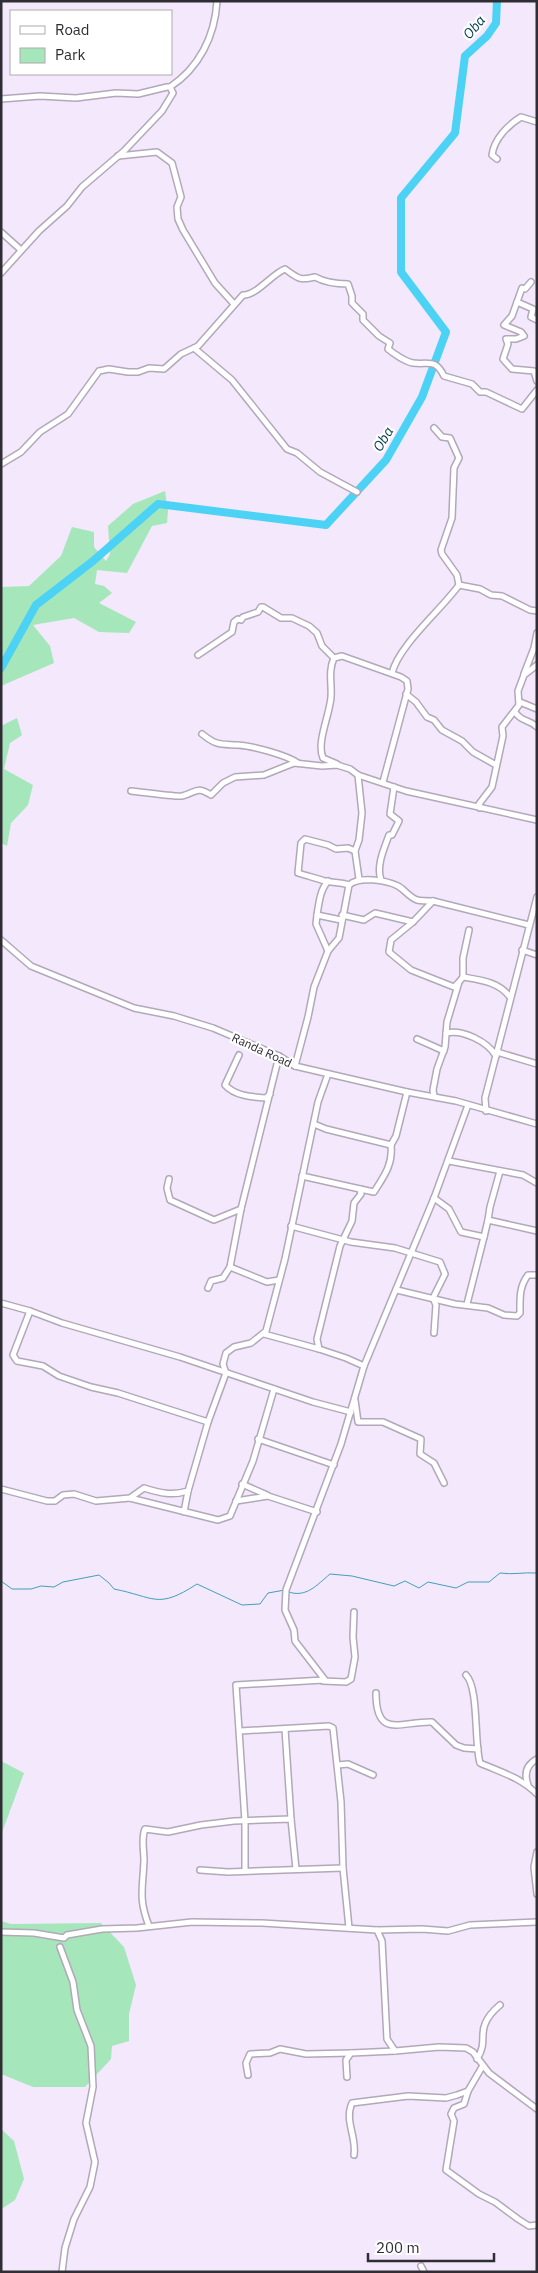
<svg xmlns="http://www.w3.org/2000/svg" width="538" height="2273" font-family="'IBM Plex Sans',sans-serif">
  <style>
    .green { fill: #a5e7ba }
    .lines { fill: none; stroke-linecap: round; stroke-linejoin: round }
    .stream { stroke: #43a0bb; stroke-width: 1 }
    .river { stroke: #4bd2f5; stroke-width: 8 }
    .minor-casing { stroke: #b2a8ba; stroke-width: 8 }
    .minor { stroke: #fff; stroke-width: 5 }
    .labels { text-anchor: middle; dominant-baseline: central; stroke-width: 4.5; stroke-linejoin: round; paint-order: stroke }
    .street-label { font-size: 12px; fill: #312d34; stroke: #fff }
    .water-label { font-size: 14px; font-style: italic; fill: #00404e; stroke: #fff }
  </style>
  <rect width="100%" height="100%" fill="#f3e8fc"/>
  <g class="green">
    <polygon points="165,491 168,511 167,523 152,526 127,573 97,570 95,584 104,586 112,593 99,603 136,622 129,633 99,632 74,618 33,625 50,646 54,663 1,686 1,587 29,586 61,556 72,527 94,532 94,547 106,561 110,554 108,526 133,504"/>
    <polygon points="17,718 22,735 10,743 4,769 33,785 28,805 11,823 7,846 1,843 1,726"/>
    <polygon points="1,1761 24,1773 1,1835"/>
    <polygon points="1,1921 11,1924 101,1923 124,1947 136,1985 129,2014 129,2041 112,2046 111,2059 85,2087 33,2087 1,2074"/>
    <polygon points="1,2129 14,2141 24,2179 15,2200 3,2208 1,2207"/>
  </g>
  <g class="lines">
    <g class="stream">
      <path d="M 1,1581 L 12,1589 L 31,1589 L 41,1586 L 54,1587 L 63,1582 L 99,1575 L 109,1583 L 114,1589 C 155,1597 157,1610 197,1584 L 242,1605 L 260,1604 L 268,1593 L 285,1590"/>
      <path d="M 289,1592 C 306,1598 317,1585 330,1574 L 352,1576 L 394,1586 L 405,1581 L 419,1588 L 428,1582 L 456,1588 L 468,1582 L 489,1582 L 500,1573 C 513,1575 524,1572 537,1573"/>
    </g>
    <polyline class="river" points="1,668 36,605 93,561 158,504 326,525 386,460 422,397 446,332 401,272 401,198 455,133 465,56 487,36 496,23 497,1"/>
    <g class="minor-casing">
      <g id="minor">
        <path d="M 170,87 C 199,68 215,36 217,1"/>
        <polyline points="1,99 40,96 76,98 116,93 138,94 167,87 170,87 173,93 162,111 124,151 82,187 67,206 39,231 1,273"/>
        <polyline points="118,156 157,152 172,163 181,197 177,207 178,219 183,230 215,283 234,304"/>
        <path d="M 497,159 L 492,155 C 494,139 508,125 521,117 L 537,122"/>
        <polyline points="1,232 21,250"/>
        <polyline points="531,282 525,289 522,288 512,316 504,325 521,332 524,336 516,339 506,339 508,344 503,359 512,369 534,371 537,381"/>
        <polyline points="517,302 533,309 531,317 537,320"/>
        <polyline points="194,348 232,380 287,449 297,453 320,472 357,492"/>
        <polyline points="434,428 442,437 450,438 459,458 454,468 452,518 441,550 442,554 457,575 459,585 480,589 491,595 502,596 530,610 537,611"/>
        <path d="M 1,464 L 21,452 L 40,432 L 68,414 L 99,371 L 109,369 L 128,372 L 138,372 L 149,368 L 164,369 L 181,354 L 198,346 L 243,295 C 256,296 272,274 285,269 C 298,278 299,281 315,277 C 326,283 336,284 348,284 L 352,296 L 352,303 L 363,314 L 363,320 L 379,336 L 390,343 L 388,349 C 394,354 406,362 413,363 C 429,365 435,358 444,376 L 472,384 L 480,392 L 486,392 L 522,409 L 537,390"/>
        <polyline points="198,655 232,632 234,622 238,619 241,620 243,617 258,612 261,607 263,607 281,618 292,618 309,626 317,633 322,646 334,658"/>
        <path d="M 392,673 C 399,645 441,610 459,585"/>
        <polyline points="524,674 534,648 537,633"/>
        <polyline points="406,694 416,702 427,717 434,720 442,730 462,741 473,752 496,765"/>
        <polyline points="520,702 537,709"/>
        <path d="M 515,712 C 521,722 529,719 537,727"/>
        <path d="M 202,734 C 217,746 220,744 238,745 C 253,746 286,755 298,763"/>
        <path d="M 337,764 L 323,758 C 316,743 330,714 331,697 C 332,684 328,671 334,658 L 342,656 L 401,677 L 407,681 L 408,689 L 383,782"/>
        <polyline points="358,775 362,813 359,840 355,851 359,879"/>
        <path d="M 131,791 C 141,792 176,797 182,796 C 196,793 196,785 211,795 L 223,783 L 235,777 L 264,775 L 294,763 L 322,766 L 337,765 L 350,769 L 358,775 L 406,791 L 537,820"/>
        <polyline points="480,808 479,804 492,787 503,736 502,727 519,705 518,691 524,675 537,665"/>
        <path d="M 355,851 L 348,848 L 336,849 L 328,845 L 305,839 L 301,843 L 298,873 C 307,876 316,878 325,881 C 333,883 341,882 349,885 C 359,876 386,880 398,886 C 405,890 409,897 417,900 C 422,901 428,901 433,901 L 529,925"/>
        <path d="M 381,880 C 376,866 384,849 389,835 L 392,835 L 399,821 L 390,814 L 394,787"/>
        <polyline points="433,901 413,922 391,940 389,952 411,970 454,987 458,983"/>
        <path d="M 317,915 C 319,903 320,890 328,881"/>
        <polyline points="342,915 364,920 375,913 413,922"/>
        <polyline points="1,940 31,966 134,1008 174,1016 213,1028 279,1056 295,1066 407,1092 456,1101 537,1124"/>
        <polyline points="522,950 537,955"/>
        <polyline points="328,951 316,924 317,915 341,920"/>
        <polyline points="463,977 463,958 469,930"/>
        <path d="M 446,1033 C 463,1029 488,1042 496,1056"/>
        <polyline points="417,1039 444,1051"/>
        <polyline points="497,1052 537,1064"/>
        <path d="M 239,1055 L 225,1085 C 235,1096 252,1097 266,1098 L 270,1094"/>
        <polyline points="295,1066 308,1017 314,987 328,951 339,938 349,885"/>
        <path d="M 434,1096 L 433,1090 L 437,1069 L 445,1047 L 447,1022 L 459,982 L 463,977 C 481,980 499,982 510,997"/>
        <polyline points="486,1111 485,1098 537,897"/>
        <polyline points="314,1124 326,1129 391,1145 396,1136 407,1092"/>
        <polyline points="449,1161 523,1175 537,1183"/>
        <polyline points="302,1176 360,1189"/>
        <polyline points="169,1179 167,1188 170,1200 214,1220 241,1209"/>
        <polyline points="434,1198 449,1209 461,1232 484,1237 488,1220 537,1231"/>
        <polyline points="488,1220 490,1207 500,1171"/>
        <polyline points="291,1226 351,1242 395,1248 440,1262 445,1274 433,1298 436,1305 434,1333"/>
        <polyline points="230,1267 267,1282 279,1280"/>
        <polyline points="208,1288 211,1281 223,1278 230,1267 241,1209 279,1056"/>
        <path d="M 397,1290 L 455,1304 L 488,1308 L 504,1315 L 517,1316 L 520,1313 C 520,1298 519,1287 528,1275 L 537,1275"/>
        <polyline points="1,1303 30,1311"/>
        <polyline points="467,1304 484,1237"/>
        <polyline points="264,1334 319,1349 346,1358 364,1366"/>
        <path d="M 319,1349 L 317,1339 L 340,1246 L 352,1221 L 354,1203 L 361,1194 L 360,1189 L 374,1192 C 384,1176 393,1165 391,1145"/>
        <polyline points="355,1400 358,1422 383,1422 421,1439 420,1454 434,1463 444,1483"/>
        <polyline points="208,1422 226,1373 223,1364 226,1353 234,1347 251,1343 266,1331 285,1259 318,1102 328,1074"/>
        <polyline points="258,1439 334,1465"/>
        <polyline points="242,1484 267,1495"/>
        <path d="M 1,1489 L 47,1501 L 55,1501 L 63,1495 L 74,1494 L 96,1501 L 130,1498 L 144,1488 C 160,1493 172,1496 188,1491 L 208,1422 L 118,1393 L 91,1387 L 59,1376 L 43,1366 L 17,1361 L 13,1355 L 30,1311 L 62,1323 L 180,1357 L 313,1402 L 351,1412"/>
        <polyline points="130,1498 218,1520 230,1516 253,1461 274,1389"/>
        <polyline points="236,1501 268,1496 317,1512"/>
        <polyline points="184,1512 188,1491"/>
        <polyline points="354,1612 353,1637 355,1657 351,1679 346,1682 323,1681 325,1680 295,1641 294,1630 285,1610 286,1590 341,1444 364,1366 434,1198 468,1105"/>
        <path d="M 466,1675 C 479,1688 474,1742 480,1763 C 500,1772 520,1777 537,1794"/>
        <path d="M 376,1693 C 376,1740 401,1721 432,1722 L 456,1745 L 464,1748 L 478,1749"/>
        <polyline points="285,1729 291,1819"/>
        <polyline points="240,1731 329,1726 333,1728 341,1802 343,1868 349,1928"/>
        <polyline points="338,1765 348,1764 373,1775"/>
        <path d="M 528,1785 C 524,1774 526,1765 537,1759"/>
        <polyline points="537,1852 534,1867 537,1894"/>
        <polyline points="200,1870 228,1872 343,1868"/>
        <polyline points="245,1871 245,1821 236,1685 324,1680"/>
        <path d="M 149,1926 C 138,1898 143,1888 144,1860 C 144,1850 141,1839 145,1829 L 168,1832 L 201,1825 L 234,1821 L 291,1819 L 296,1869"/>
        <polyline points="377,1930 382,1941 387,2039 395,2051 439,2047 466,2048 473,2052 489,2073 537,2109"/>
        <polyline points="1,1932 34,1933 64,1938 67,1935 102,1929 137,1928 192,1922 262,1923 377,1930 422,1929 448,1931 470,1925 537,1922"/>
        <polyline points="60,1947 73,1982 77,2010 91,2046 93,2087 86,2123 95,2162 90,2187 74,2219 65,2248 62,2272"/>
        <path d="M 477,2059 C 487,2043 480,2036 485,2024 C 488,2016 494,2010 500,2005"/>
        <polyline points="248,2075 246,2063 250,2054 270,2053 280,2049 306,2054 351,2053"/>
        <polyline points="347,2077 346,2060 351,2053 395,2051"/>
        <polyline points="468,2091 464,2104 454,2108 451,2114 454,2121 446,2170 479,2194 495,2202 518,2219 529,2226 537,2225"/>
        <path d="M 354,2155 C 357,2137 344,2121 352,2103 L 408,2096 L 446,2098 L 457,2095 L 468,2091 L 482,2067"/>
        <polyline points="421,2266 424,2272"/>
      </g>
    </g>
    <use href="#minor" class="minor"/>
  </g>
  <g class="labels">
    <g class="street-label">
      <text transform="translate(262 1050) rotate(25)">Randa Road</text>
    </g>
    <g class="water-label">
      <text transform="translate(474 27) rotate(-50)">Oba</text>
      <text transform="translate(383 439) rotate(-59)">Oba</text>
    </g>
  </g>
  <rect width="538" height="2273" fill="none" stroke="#312d34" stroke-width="5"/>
  <rect x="10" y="10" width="162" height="65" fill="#ffffff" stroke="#adabae"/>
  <rect x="20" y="26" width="25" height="8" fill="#ffffff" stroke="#adabae"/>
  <text x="55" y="35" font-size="15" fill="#312d34">Road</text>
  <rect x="20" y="48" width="25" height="15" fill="#a5e7ba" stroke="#adabae"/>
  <text x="55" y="60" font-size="15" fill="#312d34">Park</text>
  <path d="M368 2253v8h126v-8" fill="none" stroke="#312d34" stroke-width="2.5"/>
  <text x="376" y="2253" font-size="15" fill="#312d34" stroke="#ffffff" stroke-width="4" paint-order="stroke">200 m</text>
</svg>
